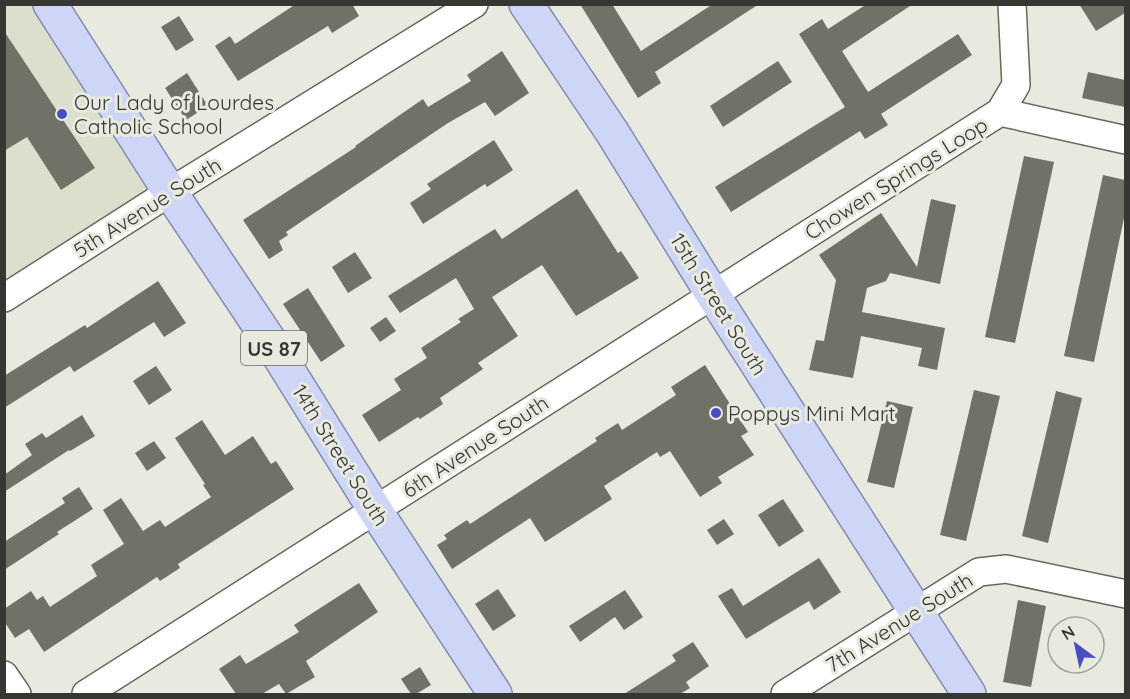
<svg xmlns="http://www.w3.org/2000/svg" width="1130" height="699" font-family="Quicksand,sans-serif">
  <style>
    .built { fill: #dcdfcc }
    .building { fill: #707268 }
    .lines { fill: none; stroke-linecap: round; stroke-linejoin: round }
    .minor-casing { stroke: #67695f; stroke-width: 30 }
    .major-casing { stroke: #838cb0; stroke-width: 36 }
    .minor { stroke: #fff; stroke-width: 27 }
    .major { stroke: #ced6f8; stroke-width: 33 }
    .poi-dot { fill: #474ec3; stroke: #e8eadf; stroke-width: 2 }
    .labels { text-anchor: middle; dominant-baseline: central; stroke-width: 6; stroke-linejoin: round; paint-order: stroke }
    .shield { fill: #e8eadf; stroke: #6b6d66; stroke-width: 1.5 }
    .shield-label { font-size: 20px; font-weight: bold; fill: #363732 }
    .poi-label { font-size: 21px; fill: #363732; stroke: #e8eadf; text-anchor: start }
    .street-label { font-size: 21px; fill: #363732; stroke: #e8eadf }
  </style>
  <rect width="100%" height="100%" fill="#e8eadf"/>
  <polygon class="built" points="5,5 50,5 170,192 5,298"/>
  <g class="building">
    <polygon points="296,4 352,4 359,16 332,33 328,26 238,81 215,46 230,36 235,44"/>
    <polygon points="580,4 612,4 641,51 713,4 759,4 655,72 661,83 638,98"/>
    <polygon points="867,4 913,4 842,51 868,92 958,34 972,55 881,114 888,125 865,139 860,131 731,212 715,187 845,107 799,34 822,19 828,29"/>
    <polygon points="1079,4 1125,4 1125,13 1096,31"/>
    <polygon points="179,16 194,40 176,51 161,27"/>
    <polygon points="4,31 95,168 61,190 27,137 4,151"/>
    <polygon points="502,51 529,93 495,116 485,102 448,123 286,232 288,235 279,241 283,250 269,259 243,220 356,147 355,146 423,99 428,107 471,81 467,75"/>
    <polygon points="778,61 792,82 723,127 710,106"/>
    <polygon points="1088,72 1125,80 1125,107 1082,98"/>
    <polygon points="187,73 208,106 186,120 165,88"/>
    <polygon points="494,140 513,170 487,187 485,184 423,224 410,203 431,189 427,184"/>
    <polygon points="1024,156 1054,162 1015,343 985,337"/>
    <polygon points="1103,175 1125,180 1125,213 1094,362 1064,356"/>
    <polygon points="577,189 618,253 621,251 639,278 576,316 542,265 492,297 518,336 478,363 483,369 440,398 443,404 420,419 418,417 379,442 362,415 401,390 394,379 427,358 421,348 461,322 458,319 474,309 456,278 400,313 388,296 495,229 502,239"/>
    <polygon points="931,199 956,205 940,284 890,273 886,281 867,288 862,312 945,328 937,370 918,366 922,348 861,336 853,378 809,370 816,340 824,341 836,280 819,255 881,213 917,267"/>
    <polygon points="355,252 372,278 348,293 332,267"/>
    <polygon points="158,281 186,323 164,337 154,322 74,372 70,366 4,408 4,376 85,325 87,328"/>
    <polygon points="308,288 345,346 321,362 283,304"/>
    <polygon points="386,317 396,331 380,342 370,328"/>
    <polygon points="705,365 748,432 741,436 754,455 718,477 722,483 700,497 670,451 660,457 657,452 604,486 612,499 545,542 530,518 452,569 437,545 447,539 444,535 467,520 470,524 597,441 595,438 618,423 622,430 676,395 671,387"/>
    <polygon points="156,366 172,390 149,405 133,381"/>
    <polygon points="974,390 1000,396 966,541 940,535"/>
    <polygon points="1056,391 1082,398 1048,543 1022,536"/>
    <polygon points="887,401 913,407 894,488 867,482"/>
    <polygon points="82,415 95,436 70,451 69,450 4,492 4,475 32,455 25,444 42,433 46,438"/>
    <polygon points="202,420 225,455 253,436 271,464 276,461 294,489 178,564 180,568 160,581 157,577 44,652 29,629 15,638 4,621 4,609 31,591 37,600 43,596 50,607 97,576 91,565 124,544 103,510 121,498 143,531 160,520 165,527 211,497 203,485 205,484 175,438"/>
    <polygon points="154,441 166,458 147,471 135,453"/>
    <polygon points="79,487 93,509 57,532 59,534 4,570 4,542 65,503 62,498"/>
    <polygon points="783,499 804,531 779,547 758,515"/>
    <polygon points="724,519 734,534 717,545 707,530"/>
    <polygon points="819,558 841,592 814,610 809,601 746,639 718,596 732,588 743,606"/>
    <polygon points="359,583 378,612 306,661 315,677 286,694 279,684 262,694 236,694 219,669 240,655 246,664 299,632 294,625"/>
    <polygon points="498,589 516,616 493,631 475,604"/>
    <polygon points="625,590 643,617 624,630 615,617 580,642 569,626"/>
    <polygon points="1018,600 1046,606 1031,687 1003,682"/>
    <polygon points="693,642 709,666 686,682 690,688 680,694 624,694 676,661 672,655"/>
    <polygon points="420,667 431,685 416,694 411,694 401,679"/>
  </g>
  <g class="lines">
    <g class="minor-casing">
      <g id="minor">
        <polyline points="1000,112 1016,85 1012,4"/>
        <polyline points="4,298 170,192 474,4"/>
        <polyline points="4,675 17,694"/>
        <polyline points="86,694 1000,112 1126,140"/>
        <polyline points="785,694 979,572 1006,569 1126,594"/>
      </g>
    </g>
    <g class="major-casing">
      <g id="major">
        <polyline points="50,4 170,192 273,346 375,510 495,694"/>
        <polyline points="526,4 612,132 713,295 969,694"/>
      </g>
    </g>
    <use href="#minor" class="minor"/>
    <use href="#major" class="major"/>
  </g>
  <g class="poi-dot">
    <circle cx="62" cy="114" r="6"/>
    <circle cx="716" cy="413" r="6"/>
  </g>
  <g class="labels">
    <rect class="shield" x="241" y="331" width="66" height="34" rx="4.5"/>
    <g class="shield-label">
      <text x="274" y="348">US 87</text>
    </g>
    <g class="poi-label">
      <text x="74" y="102">Our Lady of Lourdes<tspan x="74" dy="24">Catholic School</tspan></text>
      <text x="728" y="413">Poppys Mini Mart</text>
    </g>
    <g class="street-label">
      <text transform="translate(896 178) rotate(-32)">Chowen Springs Loop</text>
      <text transform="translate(147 207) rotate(-32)">5th Avenue South</text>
      <text transform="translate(719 304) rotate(58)">15th Street South</text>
      <text transform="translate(475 446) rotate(-33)">6th Avenue South</text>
      <text transform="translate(341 455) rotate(58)">14th Street South</text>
      <text transform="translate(899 622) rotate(-32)">7th Avenue South</text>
    </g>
  </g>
  <rect width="1130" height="699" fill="none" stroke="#363732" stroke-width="12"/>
  <g transform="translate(1076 645) rotate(327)"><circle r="28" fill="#e8eadf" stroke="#a1a29a" stroke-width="1.5"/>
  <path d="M0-4.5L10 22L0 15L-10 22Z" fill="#474ec3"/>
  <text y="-9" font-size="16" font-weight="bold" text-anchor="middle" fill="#363732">N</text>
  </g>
</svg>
